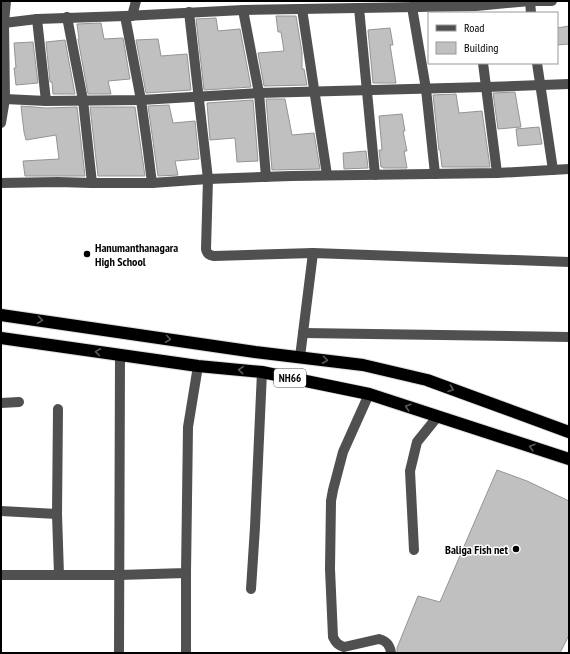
<svg xmlns="http://www.w3.org/2000/svg" width="570" height="654" font-family="'PT Sans Narrow',sans-serif">
  <style>
    .building { fill: #c0c0c0; stroke: #949494 }
    .lines { fill: none; stroke-linecap: round; stroke-linejoin: round }
    .highway-casing { stroke: #dbdbdb; stroke-width: 14 }
    .minor { stroke: #505050; stroke-width: 10 }
    .highway { stroke: #000; stroke-width: 12 }
    .oneway { stroke: #595959 }
    .poi-dot { fill: #000; stroke: #fff; stroke-width: 1.5 }
    .labels { text-anchor: middle; dominant-baseline: central; stroke-width: 3; stroke-linejoin: round; paint-order: stroke }
    .shield { fill: #fff; stroke: #4c4c4c; stroke-width: 1 }
    .shield-label { font-size: 11px; font-weight: bold; fill: #000 }
    .poi-label { font-size: 12px; font-weight: bold; fill: #000; stroke: #fff; text-anchor: start }
  </style>
  <rect width="100%" height="100%" fill="#fff"/>
  <g class="building">
    <polygon points="276,16 296,16 302,52 302,69 304,69 307,85 264,86 258,53 284,51 281,32 278,32"/>
    <polygon points="216,18 218,31 240,29 251,87 204,90 196,19"/>
    <polygon points="101,23 104,39 123,38 130,79 108,81 111,94 88,94 78,39 79,39 77,24"/>
    <polygon points="569,26 569,44 557,45 557,28"/>
    <polygon points="390,28 393,45 390,45 396,83 373,83 368,30"/>
    <polygon points="158,39 161,56 187,54 191,90 146,93 136,40"/>
    <polygon points="65,40 75,94 53,94 52,82 50,82 46,42"/>
    <polygon points="33,42 38,83 16,85 14,68 16,68 14,43"/>
    <polygon points="515,92 521,127 498,129 493,93"/>
    <polygon points="456,94 459,113 482,111 490,167 442,167 440,150 439,150 433,95"/>
    <polygon points="266,99 285,99 292,135 314,133 320,169 272,170"/>
    <polygon points="253,100 258,161 237,162 235,138 210,140 207,103"/>
    <polygon points="169,105 173,123 195,121 199,159 175,161 178,175 158,176 148,106"/>
    <polygon points="21,106 46,108 77,107 85,176 25,176 23,161 59,159 56,135 26,140 24,132"/>
    <polygon points="90,107 135,107 145,176 98,176"/>
    <polygon points="402,114 405,131 403,131 407,151 404,151 407,168 383,168 383,167 381,167 379,150 382,150 379,116"/>
    <polygon points="539,127 542,144 518,146 516,129"/>
    <polygon points="366,151 368,168 344,169 343,153"/>
    <polygon points="497,470 527,481 569,501 569,635 560,653 397,653 397,648 418,596 440,602"/>
  </g>
  <g class="lines">
    <g class="highway-casing">
      <g id="highway">
        <polyline points="1,315 255,352 363,365 427,380 569,432"/>
        <polyline points="1,338 198,366 262,372 369,394 569,459"/>
      </g>
    </g>
    <g class="minor">
      <polyline points="530,1 531,13"/>
      <polyline points="412,7 426,89 435,174"/>
      <polyline points="359,8 375,175"/>
      <polyline points="302,9 327,175"/>
      <polyline points="243,10 259,93 266,177"/>
      <path d="M 189,12 L 208,179 L 206,249 C 207,254 209,255 214,256 L 313,253 L 569,262"/>
      <polyline points="125,16 141,100 148,151 152,183"/>
      <polyline points="132,16 136,1"/>
      <polyline points="67,17 83,100 92,183"/>
      <polyline points="37,19 46,101"/>
      <polyline points="4,23 37,19 125,16 243,10 476,6 530,1 552,1"/>
      <polyline points="483,63 497,173"/>
      <polyline points="537,63 553,170"/>
      <polyline points="5,99 46,101 141,100 259,93 486,87 569,84"/>
      <polyline points="1,123 5,99 4,23 6,1"/>
      <polyline points="1,183 58,182 92,183 152,183 208,179 292,176 497,173 569,169"/>
      <polyline points="303,333 569,337"/>
      <polyline points="300,357 313,253"/>
      <path d="M 369,394 L 343,452 L 333,490 L 331,501 L 330,569 L 333,637 C 336,643 338,645 344,647 L 379,639 C 387,641 390,645 391,653"/>
      <polyline points="1,403 19,402"/>
      <polyline points="58,409 57,514 59,575 119,575 186,573 188,427 198,366"/>
      <polyline points="1,511 57,514"/>
      <polyline points="414,550 410,471 417,442 438,416"/>
      <polyline points="186,573 186,653"/>
      <polyline points="1,575 59,575"/>
      <polyline points="251,589 255,527 262,372"/>
      <polyline points="119,653 120,355"/>
    </g>
    <use href="#highway" class="highway"/>
  </g>
  <defs><path id="oneway-chevron" d="M-2-3.5L2.5 0L-2 3.5" fill="none" stroke-width="1.6" stroke-linecap="round" stroke-linejoin="round"/></defs>
  <g class="oneway">
    <use href="#oneway-chevron" transform="translate(40 320) rotate(8)"/>
    <use href="#oneway-chevron" transform="translate(168 339) rotate(8)"/>
    <use href="#oneway-chevron" transform="translate(98 352) rotate(-172)"/>
    <use href="#oneway-chevron" transform="translate(325 360) rotate(7)"/>
    <use href="#oneway-chevron" transform="translate(241 370) rotate(-175)"/>
    <use href="#oneway-chevron" transform="translate(451 389) rotate(20)"/>
    <use href="#oneway-chevron" transform="translate(408 407) rotate(-162)"/>
    <use href="#oneway-chevron" transform="translate(532 447) rotate(-162)"/>
  </g>
  <g class="poi-dot">
    <circle cx="87" cy="254" r="4"/>
    <circle cx="516" cy="549" r="4"/>
  </g>
  <g class="labels">
    <rect class="shield" x="274" y="369" width="32" height="18" rx="3"/>
    <g class="shield-label">
      <text x="290" y="378">NH66</text>
    </g>
    <g class="poi-label">
      <text x="95" y="247">Hanumanthanagara<tspan x="95" dy="14">High School</tspan></text>
      <text x="508" y="549" text-anchor="end">Baliga Fish net</text>
    </g>
  </g>
  <rect width="570" height="654" fill="none" stroke="#000000" stroke-width="4"/>
  <rect x="428" y="12" width="130" height="52" fill="#ffffff" stroke="#999999"/>
  <rect x="436" y="25" width="20" height="6" fill="#505050" stroke="#999999"/>
  <text x="464" y="32" font-size="12" fill="#000000">Road</text>
  <rect x="436" y="42" width="20" height="12" fill="#c0c0c0" stroke="#999999"/>
  <text x="464" y="52" font-size="12" fill="#000000">Building</text>
</svg>
